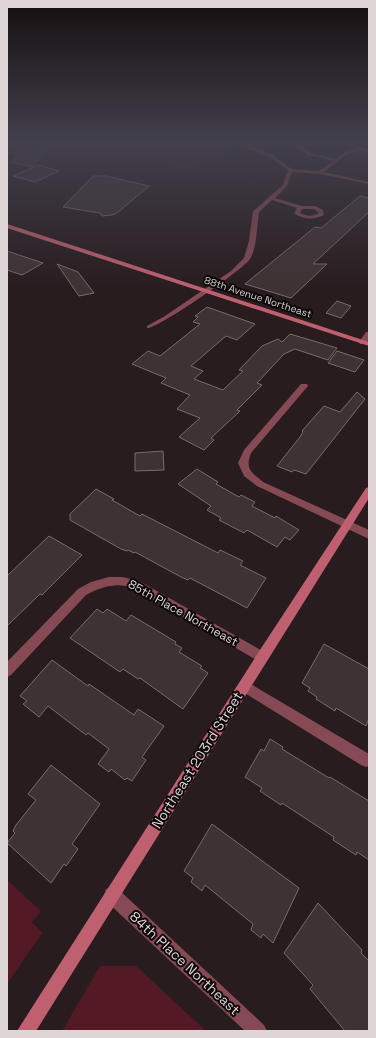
<svg xmlns="http://www.w3.org/2000/svg" width="376" height="1038" font-family="'Space Grotesk',sans-serif">
  <style>
    .built { fill: #362427 }
    .green { fill: #531a26 }
    .building { fill: #3f3233; stroke: #7a6b6d }
    .lines { fill: none; stroke-linecap: round; stroke-linejoin: round }
    .street { fill: #864a54; fill-rule: evenodd }
    .secondary { fill: #bf6071; fill-rule: evenodd }
    .labels { text-anchor: middle; dominant-baseline: central; stroke-width: 4; stroke-linejoin: round; paint-order: stroke }
    .far-street-label { font-size: 10px; fill: #ded5d6; stroke: #0d0809 }
    .street-label { font-size: 12px; fill: #ded5d6; stroke: #0d0809 }
    .near-street-label { font-size: 14px; fill: #ded5d6; stroke: #0d0809 }
  </style>
  <rect width="100%" height="100%" fill="#281c1e"/>
  <polygon class="built" points="7,143 238,143 189,170 112,153 39,162 7,154"/>
  <g class="green">
    <polygon points="7,880 41,911 32,922 42,933 7,984"/>
    <polygon points="100,966 136,966 206,1031 62,1031"/>
  </g>
  <g class="building">
    <polygon points="30,143 52,143 32,167 12,162"/>
    <polygon points="39,165 59,171 35,182 13,176"/>
    <polygon points="93,176 106,176 149,186 117,213 112,215 102,216 100,213 63,207"/>
    <polygon points="360,196 369,198 369,212 313,264 327,264 291,298 245,284 315,227 321,228"/>
    <polygon points="7,251 43,263 22,275 7,270"/>
    <polygon points="57,264 78,272 94,293 79,296"/>
    <polygon points="337,301 351,306 341,318 326,313"/>
    <polygon points="207,307 255,324 237,340 226,336 191,366 203,371 194,379 223,390 243,371 239,370 262,346 278,339 282,342 290,334 337,348 328,360 295,349 284,354 257,383 262,385 237,410 240,411 211,438 214,440 204,450 179,437 200,418 177,409 190,395 161,383 166,378 132,364 148,351 160,356 200,324 193,322 198,317 195,316"/>
    <polygon points="337,351 364,360 355,372 328,363"/>
    <polygon points="357,392 365,399 306,474 294,470 292,472 277,466 300,437 303,432 302,431 324,406 340,412"/>
    <polygon points="163,451 164,470 135,471 135,453"/>
    <polygon points="197,469 218,482 216,484 239,497 241,495 255,502 252,506 275,518 276,516 299,530 290,540 285,537 277,547 247,530 244,533 219,520 221,518 207,510 211,506 178,484"/>
    <polygon points="96,489 114,499 112,500 140,516 142,514 218,553 220,550 243,561 240,565 266,578 247,608 190,578 188,580 181,577 135,552 134,553 128,550 127,551 121,549 70,520 70,514"/>
    <polygon points="49,536 82,555 42,595 40,594 7,626 7,576"/>
    <polygon points="97,609 103,613 107,609 126,621 131,615 176,642 175,644 182,648 179,652 202,666 200,668 208,673 183,709 140,678 138,679 123,669 120,672 70,638"/>
    <polygon points="324,644 369,669 369,718 366,726 336,708 335,711 316,699 317,697 308,691 310,688 302,683"/>
    <polygon points="52,660 88,686 89,684 134,715 138,709 164,726 142,757 146,760 132,781 127,778 125,780 111,769 109,772 98,764 109,749 88,733 86,735 48,706 39,717 23,704 27,701 20,696"/>
    <polygon points="270,739 283,747 282,749 329,778 330,777 369,801 369,860 357,852 356,855 333,840 334,837 282,803 281,805 260,791 262,788 245,777 261,749 264,751"/>
    <polygon points="51,765 100,804 72,844 78,849 66,866 64,864 51,883 7,843 15,833 13,831 16,825 36,800 28,794"/>
    <polygon points="212,824 299,888 273,943 263,934 261,938 251,930 253,924 205,885 202,891 191,882 193,878 184,871"/>
    <polygon points="318,903 362,950 361,953 369,961 369,1031 345,1031 310,989 313,985 284,953"/>
  </g>
  <g class="lines">
    <g class="street">
      <path d="M 232,143 L 261,143 L 250,146 L 272,154 L 291,169 L 319,171 L 334,161 L 308,155 L 292,143 L 297,143 L 311,153 L 336,159 L 346,151 L 357,149 L 344,143 L 350,143 L 369,150 L 369,153 C 349,147 339,161 324,172 L 369,182 L 369,184 L 320,174 L 292,172 L 287,186 L 275,198 L 302,206 L 315,206 L 323,210 L 324,215 C 314,220 303,220 294,213 L 297,208 L 272,200 L 259,212 C 257,225 257,248 250,259 C 243,270 156,330 147,328 L 147,326 L 165,316 L 231,271 L 244,258 L 249,241 L 253,211 L 283,185 L 288,170 L 268,156 ZM 302,209 L 314,209 L 319,213 C 312,217 306,216 300,213 Z"/>
      <polygon points="366,332 369,332 369,339 366,344 360,344 359,342"/>
      <path d="M 301,384 L 307,384 L 308,386 L 251,453 C 245,469 251,472 263,482 L 369,530 L 369,539 L 257,486 L 244,476 L 238,463 L 244,450 Z"/>
      <path d="M 109,577 L 123,577 L 141,582 L 266,653 L 268,657 L 266,661 L 262,663 L 258,661 L 133,588 C 117,582 101,587 86,595 L 11,675 L 7,677 L 7,662 L 78,589 L 91,582 Z"/>
      <polygon points="244,680 369,754 369,766 366,767 361,765 240,690 238,686 240,682"/>
      <polygon points="112,887 118,889 264,1025 267,1031 245,1031 106,901 104,895 106,889"/>
    </g>
    <g class="secondary">
      <polygon points="7,224 369,342 369,346 7,228"/>
      <polygon points="369,487 369,498 36,1031 17,1031 258,653 366,488"/>
    </g>
  </g>
  <linearGradient id="sky" x2="0" y2="1"><stop stop-color="#160f10"/><stop offset="0.49" stop-color="#42404c"/><stop offset="1" stop-color="#42404c" stop-opacity="0"/></linearGradient>
  <rect width="376" height="289" fill="url(#sky)"/>
  <g class="labels">
    <g class="far-street-label">
      <text transform="translate(258 297) rotate(18)">88th Avenue Northeast</text>
    </g>
    <g class="street-label">
      <text transform="translate(183 613) rotate(29)">85th Place Northeast</text>
    </g>
    <g class="near-street-label">
      <text transform="translate(197 760) rotate(-58)">Northeast 203rd Street</text>
      <text transform="translate(185 963) rotate(43)">84th Place Northeast</text>
    </g>
  </g>
  <rect width="376" height="1038" fill="none" stroke="#ded5d6" stroke-width="16"/>
</svg>
